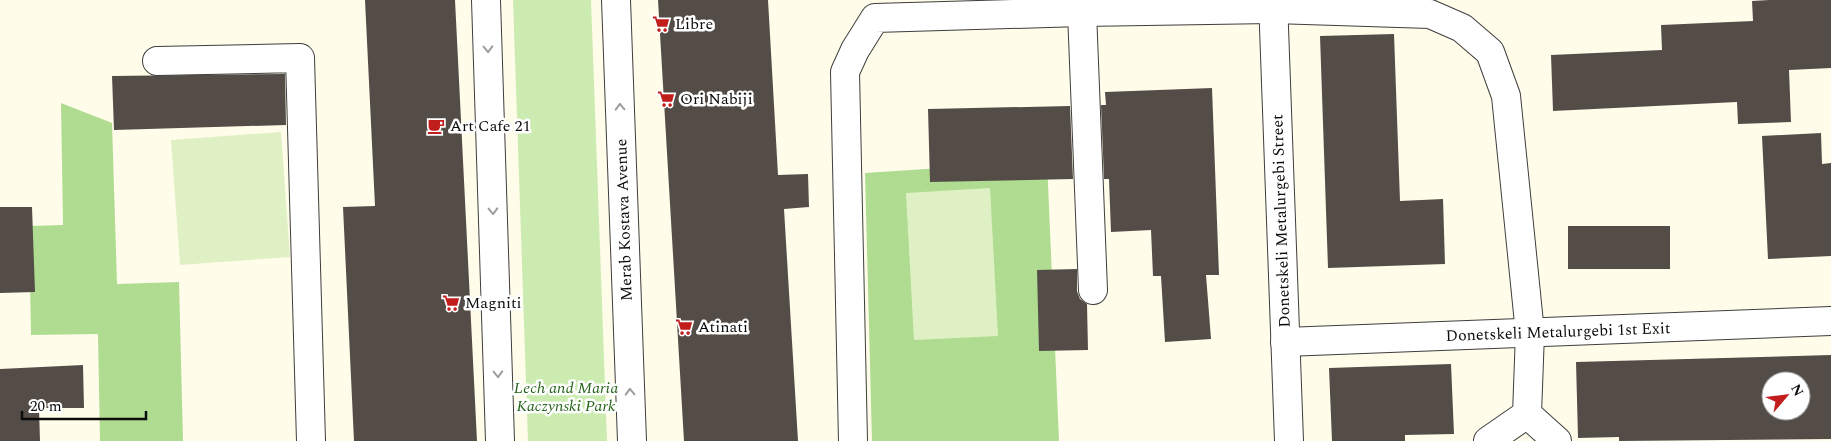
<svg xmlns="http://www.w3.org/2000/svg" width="1831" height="441" font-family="Spectral,serif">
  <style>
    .green { fill: #ccebb1 }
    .forest { fill: #afdc90 }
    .pitch { fill: #dff1c4 }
    .building { fill: #544d47; fill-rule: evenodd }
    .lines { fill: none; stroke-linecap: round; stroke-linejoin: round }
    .minor-casing { stroke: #3e3e3e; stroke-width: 30 }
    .minor { stroke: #fff; stroke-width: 28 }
    .oneway { stroke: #9d9d9d }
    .labels { text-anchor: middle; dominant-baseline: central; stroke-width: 5; stroke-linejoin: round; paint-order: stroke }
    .poi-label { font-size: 16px; fill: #0b0b0b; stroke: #fff; text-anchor: start }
    .street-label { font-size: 16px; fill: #0b0b0b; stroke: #fff }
    .park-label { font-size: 16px; font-style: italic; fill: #256519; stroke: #fff }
  </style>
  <rect width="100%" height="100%" fill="#fffce9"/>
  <polygon class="green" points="513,0 591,0 607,441 528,441"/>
  <g class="forest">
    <polygon points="61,103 112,123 117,284 179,282 183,441 100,441 98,334 31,335 29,226 63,225"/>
    <polygon points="1047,161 1059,441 872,441 865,173"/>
  </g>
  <g class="pitch">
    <polygon points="281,132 290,257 180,265 171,140"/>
    <polygon points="990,188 998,336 914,340 906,193"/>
  </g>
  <g class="building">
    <polygon points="365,0 455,0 477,441 354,441 343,207 375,206"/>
    <polygon points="658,0 768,0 778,175 808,174 809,207 784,209 798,441 684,441"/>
    <polygon points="1769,0 1831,0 1831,68 1789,70 1791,122 1738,124 1737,102 1553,111 1551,55 1662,50 1661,25 1753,21 1752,1"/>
    <polygon points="1394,34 1400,201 1443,199 1445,264 1328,268 1320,36"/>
    <polygon points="285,74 286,125 114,130 112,76"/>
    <polygon points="1212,88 1219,275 1206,275 1211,339 1165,342 1161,276 1153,276 1151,230 1111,232 1109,179 1104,179 1101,105 1106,105 1105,92"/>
    <polygon points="1070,106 1073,179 930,182 928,109"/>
    <polygon points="1821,133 1822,164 1831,163 1831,256 1768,259 1762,136"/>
    <polygon points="0,207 32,207 35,292 0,293"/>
    <rect x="1568" y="226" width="102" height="43"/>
    <polygon points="1077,269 1077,291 1080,299 1087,304 1088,350 1039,351 1037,270"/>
    <path d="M 1831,355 L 1831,439 L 1619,441 L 1619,437 L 1578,438 L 1576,362 ZM 1771,381 L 1801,381 L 1801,411 L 1771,411 Z"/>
    <polygon points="1451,364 1454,434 1405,435 1405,441 1332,441 1329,368"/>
    <polygon points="83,365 84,408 39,408 40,441 0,441 0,369"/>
  </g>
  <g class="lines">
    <g class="minor-casing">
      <g id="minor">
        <polyline points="486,0 500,441"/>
        <polyline points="616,0 632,441"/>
        <polyline points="1273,0 1289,441"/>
        <polyline points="1082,12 1093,290"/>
        <polyline points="157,61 300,58 311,441"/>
        <polyline points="1285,342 1831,321"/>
        <polyline points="1527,414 1557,441"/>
        <polyline points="853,441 845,72 855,50 875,18 1082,12 1274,9 1430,14 1462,28 1490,52 1506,96 1530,333 1527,414 1488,441"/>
      </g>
    </g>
    <use href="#minor" class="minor"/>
  </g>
  <defs><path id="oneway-chevron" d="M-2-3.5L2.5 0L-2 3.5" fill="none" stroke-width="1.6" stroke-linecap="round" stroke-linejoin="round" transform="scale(1.25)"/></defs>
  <g class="oneway">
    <use href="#oneway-chevron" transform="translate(488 49) rotate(88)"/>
    <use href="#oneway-chevron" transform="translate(620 107) rotate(-92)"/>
    <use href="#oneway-chevron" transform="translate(493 211) rotate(88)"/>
    <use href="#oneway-chevron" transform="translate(498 374) rotate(88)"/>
    <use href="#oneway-chevron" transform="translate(630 392) rotate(-92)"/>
  </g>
  <defs>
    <g id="supermarket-bare" transform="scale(1.35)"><path d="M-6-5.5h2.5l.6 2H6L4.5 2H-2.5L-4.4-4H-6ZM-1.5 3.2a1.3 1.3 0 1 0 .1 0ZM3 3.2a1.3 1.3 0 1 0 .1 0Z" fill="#c11d1d" stroke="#fff" stroke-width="2.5" paint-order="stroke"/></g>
    <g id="cafe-bare" transform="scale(1.35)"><path d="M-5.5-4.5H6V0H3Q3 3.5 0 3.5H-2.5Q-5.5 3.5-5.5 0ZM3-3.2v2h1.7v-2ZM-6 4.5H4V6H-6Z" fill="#c11d1d" stroke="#fff" stroke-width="2.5" paint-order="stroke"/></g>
  </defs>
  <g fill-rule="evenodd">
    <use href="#supermarket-bare" x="661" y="24"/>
    <use href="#supermarket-bare" x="666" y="99"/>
    <use href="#cafe-bare" x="436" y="126"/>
    <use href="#supermarket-bare" x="451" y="303"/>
    <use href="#supermarket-bare" x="684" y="327"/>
  </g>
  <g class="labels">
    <g class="poi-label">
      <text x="675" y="24">Libre</text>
      <text x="680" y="99">Ori Nabiji</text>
      <text x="450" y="126">Art Cafe 21</text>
      <text x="465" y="303">Magniti</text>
      <text x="698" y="327">Atinati</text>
    </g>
    <g class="street-label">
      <text transform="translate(624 220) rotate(-92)">Merab Kostava Avenue</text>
      <text transform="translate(1281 221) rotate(-92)">Donetskeli Metalurgebi Street</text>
      <text transform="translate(1558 332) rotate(-2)">Donetskeli Metalurgebi 1st Exit</text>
    </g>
    <g class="park-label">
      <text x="566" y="388">Lech and Maria<tspan x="566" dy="18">Kaczynski Park</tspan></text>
    </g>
  </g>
  <g transform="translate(1786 396) rotate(62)"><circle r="24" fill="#ffffff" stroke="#9d9d9d"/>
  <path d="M0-4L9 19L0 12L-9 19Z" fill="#c11d1d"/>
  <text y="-8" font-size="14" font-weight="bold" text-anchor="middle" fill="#0b0b0b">N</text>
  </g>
  <path d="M22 411v8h124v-8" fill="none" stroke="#0b0b0b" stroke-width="2.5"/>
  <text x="30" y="411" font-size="15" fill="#0b0b0b" stroke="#ffffff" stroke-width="4" paint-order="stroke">20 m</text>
</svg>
